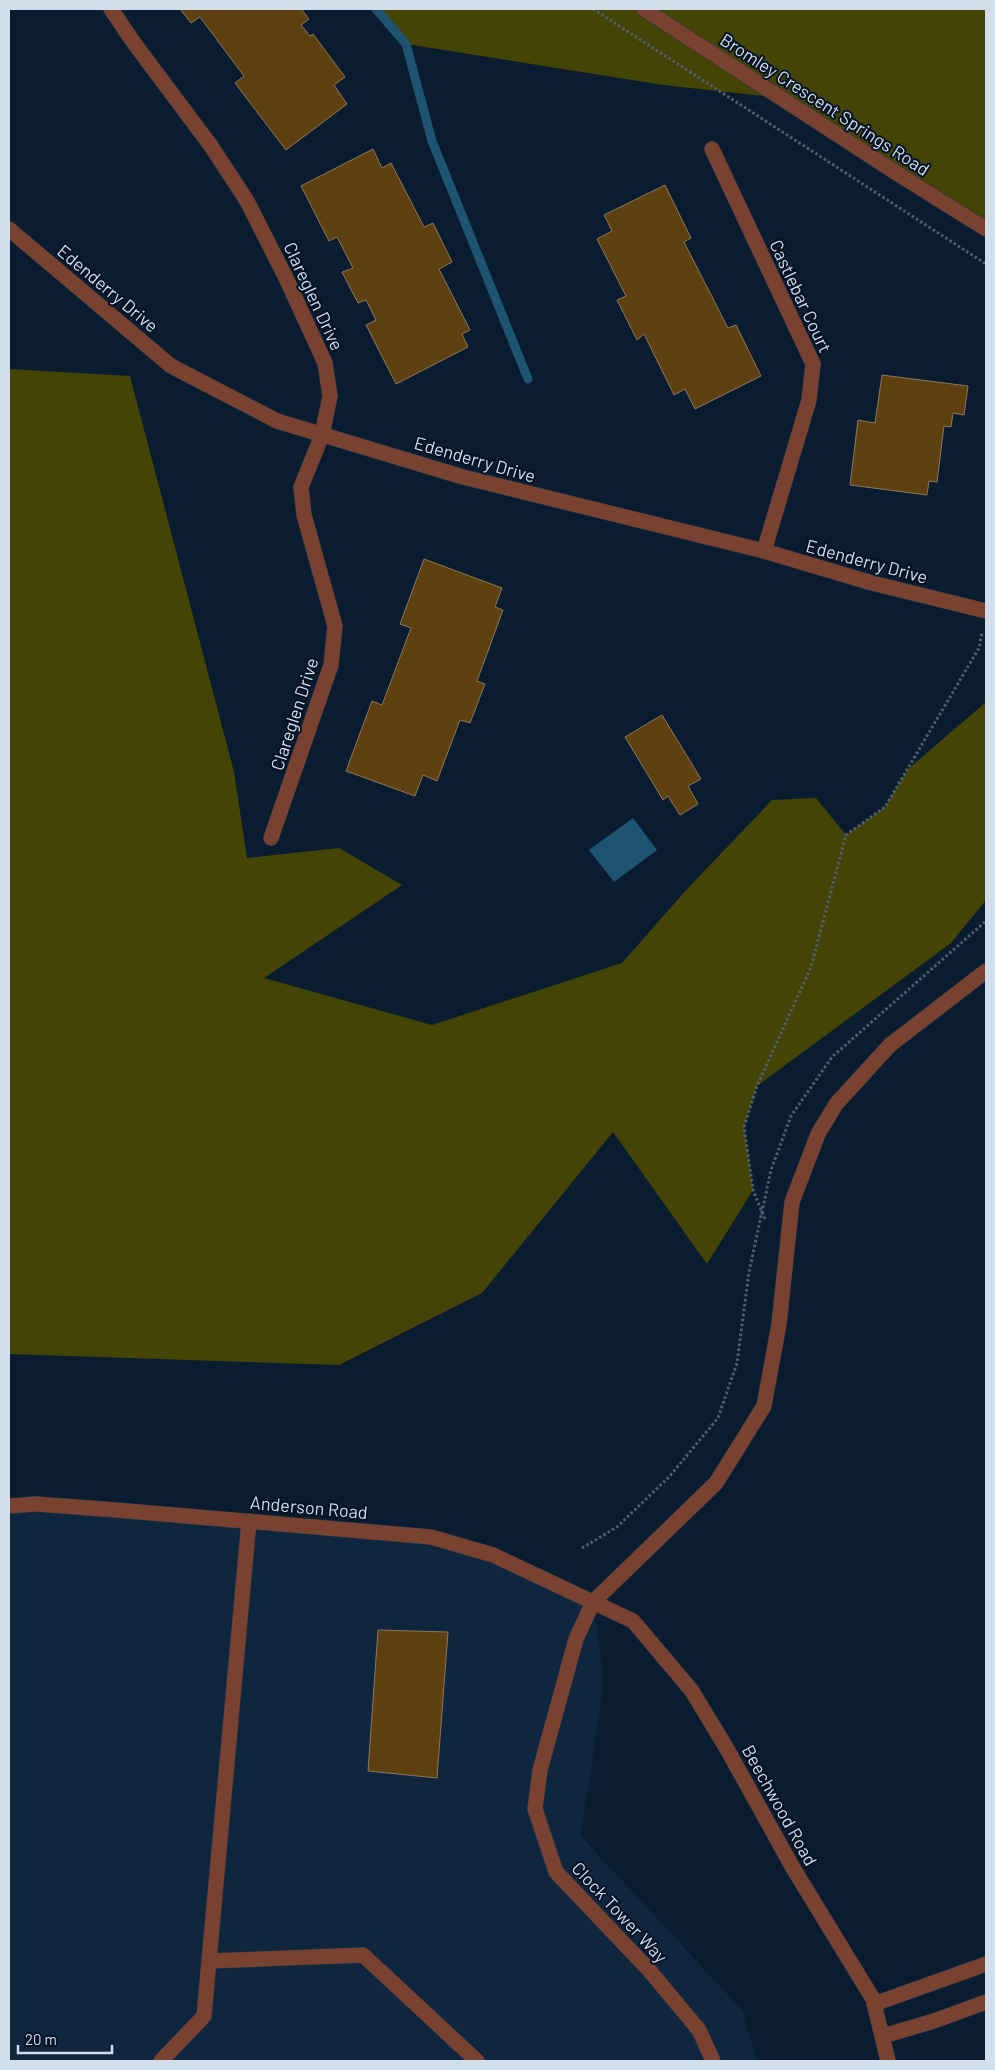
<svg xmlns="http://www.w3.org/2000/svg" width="995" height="2070" font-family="Barlow,sans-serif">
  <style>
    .built { fill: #0f263f }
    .green { fill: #444504 }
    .water { fill: #1e5371 }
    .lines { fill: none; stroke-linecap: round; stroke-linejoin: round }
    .stream { stroke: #1e5371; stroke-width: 9 }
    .building { fill: #5f4111; stroke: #8c785e }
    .minor-casing { stroke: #263749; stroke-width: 16 }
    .path { stroke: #506071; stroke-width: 3; stroke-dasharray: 2.5 2.5; stroke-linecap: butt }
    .minor { stroke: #79412f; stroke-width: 15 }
    .labels { text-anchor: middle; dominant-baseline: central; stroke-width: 4; stroke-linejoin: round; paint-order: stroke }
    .street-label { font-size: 18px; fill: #d2deec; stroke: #031225 }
  </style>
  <rect width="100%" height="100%" fill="#0a1c2f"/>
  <polygon class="built" points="9,1506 431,1537 593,1602 604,1680 581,1836 742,2010 757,2061 9,2061"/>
  <g class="green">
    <polygon points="376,9 986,9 986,229 783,98 663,85 406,44"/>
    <polygon points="9,369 130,376 234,772 247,858 339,848 402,885 264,978 432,1025 622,963 687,889 772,800 816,798 846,835 885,807 908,769 986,702 986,900 951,943 757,1086 744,1127 753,1190 707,1264 613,1132 482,1293 339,1365 9,1354"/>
  </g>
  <polygon class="water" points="633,818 657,850 614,882 589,850"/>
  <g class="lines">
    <polyline class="stream" points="376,9 406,44 432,141 528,379"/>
  </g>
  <g class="building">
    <polygon points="180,9 301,9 309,19 301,25 310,36 313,34 345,77 334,85 347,104 286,150 235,83 244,76 200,17 191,23"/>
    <polygon points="373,149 382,168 391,163 424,227 433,223 452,262 439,269 470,330 462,334 468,347 396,384 366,325 376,320 366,300 358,303 342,272 353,268 337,237 329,241 301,186"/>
    <polygon points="665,185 691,238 684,242 728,328 736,325 761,376 695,409 685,389 674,395 644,334 637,340 617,300 626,296 597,239 612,231 604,215"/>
    <polygon points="882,375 968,386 964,415 953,413 951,427 944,426 937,482 929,481 927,495 850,485 858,420 875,423"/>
    <polygon points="424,559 502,588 495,607 503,610 477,681 485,684 470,723 460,720 437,781 423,775 415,796 346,771 372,701 382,705 411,628 400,624"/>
    <polygon points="662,715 701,779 688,786 698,804 680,815 668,796 663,800 625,737"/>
    <polygon points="378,1630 448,1632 437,1778 368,1771"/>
  </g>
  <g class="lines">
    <g class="minor-casing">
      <g id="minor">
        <polyline points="111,9 134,43 211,146 247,201 286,278 325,363 330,396 322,435 301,487 304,515 335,626 331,665 271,838"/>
        <polyline points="644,9 898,174 986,229"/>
        <polyline points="712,149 813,364 809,400 764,551"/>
        <polyline points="9,229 171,366 277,421 463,477 764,551 872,583 986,611"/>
        <polyline points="9,1506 36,1504 116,1510 431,1537 493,1555 633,1621 692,1691 727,1749 793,1868 873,1999 888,2061"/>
        <polyline points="209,1961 363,1955 477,2061"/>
        <polyline points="874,2004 986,1964"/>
        <polyline points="883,2036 934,2021 986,2002"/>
        <polyline points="161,2061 204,2016 249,1521"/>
        <polyline points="713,2061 699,2030 649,1970 556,1872 535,1809 540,1770 576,1639 593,1602 716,1483 764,1406 779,1324 792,1202 818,1134 836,1104 890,1045 986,971"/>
      </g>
    </g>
    <g class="path">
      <polyline points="593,9 986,264"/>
      <polyline points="765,1219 753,1190 744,1127 757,1086 811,967 846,835 885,807 979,648 982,633"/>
      <polyline points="582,1548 617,1527 669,1477 718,1418 737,1363 749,1272 771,1170 791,1116 832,1057 986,921"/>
    </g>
    <use href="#minor" class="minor"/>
  </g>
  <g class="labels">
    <g class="street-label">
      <text transform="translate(825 104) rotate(33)">Bromley Crescent Springs Road</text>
      <text transform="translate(108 288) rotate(40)">Edenderry Drive</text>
      <text transform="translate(314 296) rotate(65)">Clareglen Drive</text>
      <text transform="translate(801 296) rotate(65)">Castlebar Court</text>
      <text transform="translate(475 459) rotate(16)">Edenderry Drive</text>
      <text transform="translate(867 561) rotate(15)">Edenderry Drive</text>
      <text transform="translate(294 714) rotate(-72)">Clareglen Drive</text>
      <text transform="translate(309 1507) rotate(5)">Anderson Road</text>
      <text transform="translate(780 1805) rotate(61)">Beechwood Road</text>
      <text transform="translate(620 1912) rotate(47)">Clock Tower Way</text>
    </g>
  </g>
  <rect width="995" height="2070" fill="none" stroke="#d2deec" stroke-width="20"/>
  <path d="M18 2045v8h94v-8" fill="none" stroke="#d2deec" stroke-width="2.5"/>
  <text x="25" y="2045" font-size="15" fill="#d2deec" stroke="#031225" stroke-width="4" paint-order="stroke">20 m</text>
</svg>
